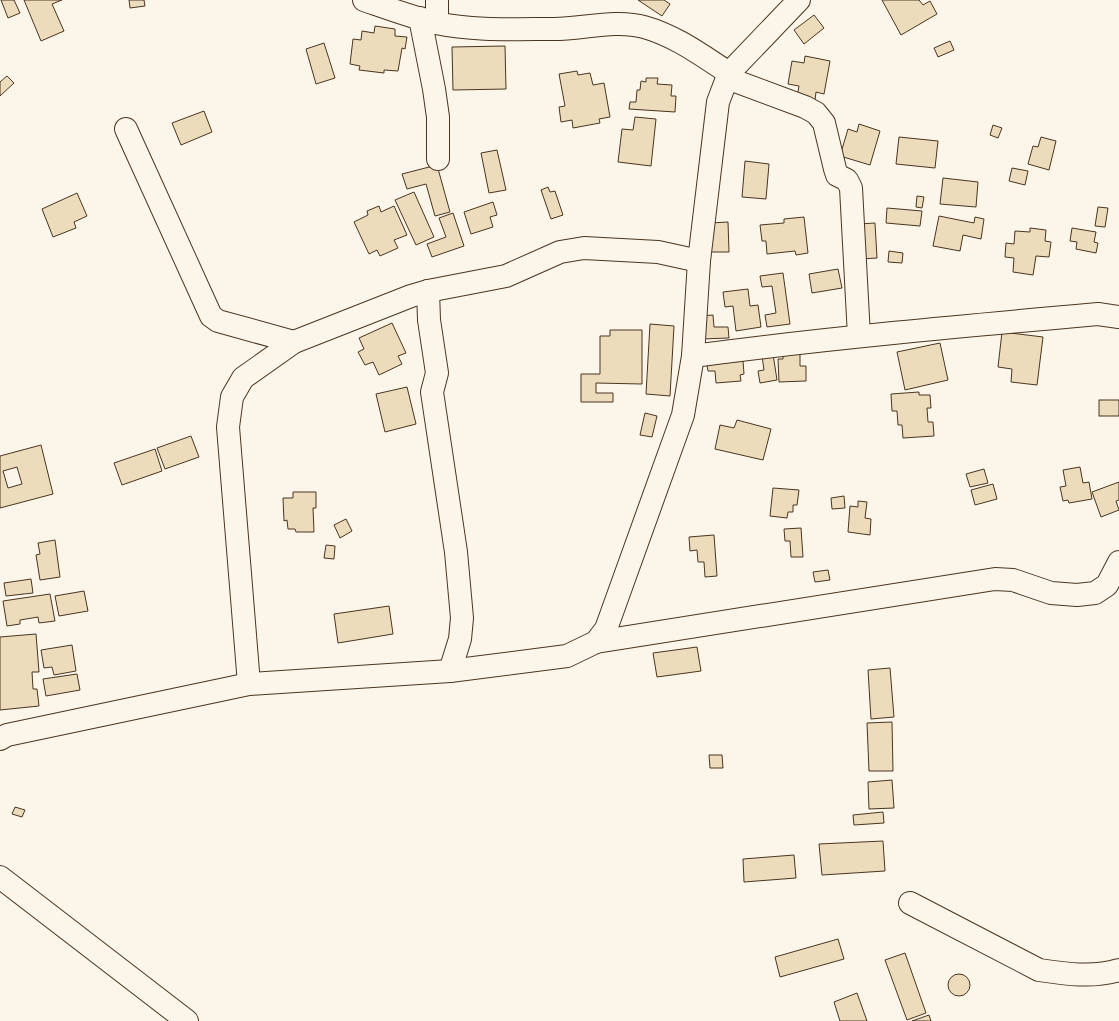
<svg xmlns="http://www.w3.org/2000/svg" width="1119" height="1021" font-family="Signika,sans-serif">
  <style>
    .building { fill: #ecdcbc; stroke: #4a3520; fill-rule: evenodd }
    .lines { fill: none; stroke-linecap: round; stroke-linejoin: round }
    .minor-casing { stroke: #4a3520; stroke-width: 24 }
    .major-casing { stroke: #4a3520; stroke-width: 24 }
    .minor { stroke: #fbf6e9; stroke-width: 22 }
    .major { stroke: #fbf6e9; stroke-width: 22 }
  </style>
  <rect width="100%" height="100%" fill="#fbf6e9"/>
  <g class="building">
    <polygon points="1,0 14,0 20,13 8,18"/>
    <polygon points="24,0 62,0 52,4 64,31 41,41"/>
    <polygon points="129,0 144,0 145,6 130,8"/>
    <polygon points="638,0 664,0 670,4 662,16"/>
    <polygon points="882,0 919,0 923,5 930,1 937,14 901,35"/>
    <polygon points="814,15 824,28 804,44 794,30"/>
    <polygon points="375,26 395,29 395,36 407,37 405,49 402,48 398,71 384,70 384,73 359,70 360,66 350,64 353,39 361,40 362,31 374,33"/>
    <polygon points="950,41 954,50 938,57 934,48"/>
    <polygon points="324,43 335,78 316,84 306,49"/>
    <polygon points="505,46 506,89 453,90 452,47"/>
    <polygon points="805,56 830,61 824,94 816,92 815,100 797,97 799,86 788,84 792,61 804,63"/>
    <polygon points="577,71 578,75 590,73 593,85 604,83 610,117 599,119 600,123 573,128 572,120 561,122 559,107 565,106 559,74"/>
    <polygon points="7,76 14,83 0,96 0,82"/>
    <polygon points="646,78 658,78 657,84 672,85 671,96 676,96 675,112 629,109 630,102 636,102 637,90 640,90 641,81 646,82"/>
    <polygon points="204,111 212,132 181,145 172,123"/>
    <polygon points="635,117 656,119 651,166 618,162 622,129 633,130"/>
    <polygon points="859,124 880,131 870,165 840,156 848,129 857,132"/>
    <polygon points="993,125 1002,128 998,138 990,135"/>
    <polygon points="899,137 938,141 935,168 896,164"/>
    <polygon points="1041,137 1056,141 1049,170 1028,164 1033,146 1038,147"/>
    <polygon points="497,150 506,190 489,193 481,153"/>
    <polygon points="745,161 769,164 766,199 742,197"/>
    <polygon points="437,165 450,212 435,216 426,184 407,189 402,174"/>
    <polygon points="1012,168 1028,171 1025,185 1009,181"/>
    <polygon points="943,178 978,182 976,207 940,204"/>
    <polygon points="548,187 550,192 555,191 563,215 551,219 541,190"/>
    <polygon points="414,192 434,237 416,245 395,200"/>
    <polygon points="77,193 87,216 74,222 76,228 53,237 42,209"/>
    <polygon points="917,196 924,197 922,208 916,207"/>
    <polygon points="493,202 497,215 490,217 493,227 471,234 464,212"/>
    <polygon points="379,206 381,212 394,206 407,235 394,240 398,248 380,256 377,250 369,254 354,222 368,215 367,211"/>
    <polygon points="1098,207 1108,208 1105,227 1095,226"/>
    <polygon points="887,208 922,211 920,226 886,223"/>
    <polygon points="453,213 464,246 432,257 427,244 446,237 439,218"/>
    <polygon points="939,216 974,223 975,217 984,219 981,239 963,235 960,251 933,246"/>
    <polygon points="804,217 808,253 796,255 795,251 767,254 766,241 762,241 760,225 784,223 784,219"/>
    <polygon points="728,222 729,252 711,252 710,223"/>
    <polygon points="875,223 877,258 861,259 859,224"/>
    <polygon points="1030,228 1046,230 1045,241 1051,242 1049,257 1036,256 1033,275 1013,272 1014,258 1005,257 1006,243 1014,244 1015,231 1030,232"/>
    <polygon points="1072,228 1096,232 1094,242 1098,243 1096,253 1076,249 1077,242 1070,241"/>
    <polygon points="889,251 903,253 902,263 888,262"/>
    <polygon points="838,269 842,288 812,293 809,274"/>
    <polygon points="783,273 790,324 767,327 765,315 776,313 772,286 762,287 760,276"/>
    <polygon points="748,289 750,306 758,305 761,327 736,331 733,306 725,307 723,292"/>
    <polygon points="713,315 714,327 728,327 729,338 701,339 700,316"/>
    <polygon points="392,323 406,353 398,356 402,364 379,375 373,362 365,365 358,352 364,349 359,338"/>
    <polygon points="650,324 674,326 670,396 646,394"/>
    <polygon points="610,330 642,330 642,384 596,383 596,393 613,393 613,402 581,402 581,374 600,374 600,336 610,336"/>
    <polygon points="1002,332 1043,337 1037,385 1011,382 1012,369 998,367"/>
    <polygon points="940,343 948,380 905,390 897,352"/>
    <polygon points="783,352 800,352 800,366 806,366 806,381 779,382 778,359 783,359"/>
    <polygon points="773,354 777,380 760,383 758,371 764,370 762,356"/>
    <polygon points="743,361 744,374 740,375 741,381 716,383 715,371 708,371 707,365"/>
    <polygon points="407,387 416,424 385,432 376,394"/>
    <polygon points="919,392 919,395 930,395 931,408 927,408 928,422 933,422 934,436 903,438 902,425 898,425 897,411 892,411 891,394"/>
    <rect x="1099" y="400" width="20" height="16"/>
    <polygon points="645,413 657,416 652,437 640,435"/>
    <polygon points="737,420 771,429 763,460 715,449 720,425 734,428"/>
    <polygon points="191,436 199,457 165,469 157,448"/>
    <path d="M 41,445 L 53,494 L 0,508 L 0,456 ZM 17,467 L 22,484 L 8,488 L 3,471 Z"/>
    <polygon points="155,449 162,471 122,485 114,463"/>
    <polygon points="1080,467 1083,483 1089,482 1092,499 1069,503 1068,500 1063,501 1060,487 1066,486 1063,470"/>
    <polygon points="984,469 988,483 970,487 966,474"/>
    <polygon points="1119,482 1119,500 1116,501 1119,510 1101,517 1092,492"/>
    <polygon points="993,484 997,499 975,505 971,490"/>
    <polygon points="773,488 799,490 797,505 793,505 793,512 788,512 787,518 770,516"/>
    <polygon points="293,492 316,492 316,508 313,508 314,532 296,532 295,529 288,529 287,520 284,521 283,498 293,498"/>
    <polygon points="844,496 845,508 832,509 831,498"/>
    <polygon points="858,501 867,502 865,518 871,519 870,535 848,532 850,506 858,507"/>
    <polygon points="346,519 352,531 340,538 334,525"/>
    <polygon points="801,528 803,557 791,557 790,541 785,541 784,529"/>
    <polygon points="714,535 717,576 705,577 704,562 698,562 697,550 690,551 689,537"/>
    <polygon points="55,540 60,577 40,580 36,555 40,554 38,543"/>
    <polygon points="326,545 335,546 334,559 324,558"/>
    <polygon points="828,570 830,580 815,582 813,572"/>
    <polygon points="31,579 33,593 6,596 4,583"/>
    <polygon points="84,591 88,611 59,616 55,596"/>
    <polygon points="50,594 55,621 39,623 38,617 20,620 20,624 7,626 3,601"/>
    <polygon points="389,606 393,634 338,643 334,614"/>
    <polygon points="36,634 39,672 32,672 33,689 37,689 39,706 0,710 0,637"/>
    <polygon points="72,645 76,671 54,675 52,667 44,668 41,650"/>
    <polygon points="697,647 701,671 657,677 653,653"/>
    <polygon points="890,668 894,717 871,719 868,670"/>
    <polygon points="77,674 80,690 46,696 43,679"/>
    <polygon points="892,722 893,771 869,771 867,723"/>
    <polygon points="709,755 722,755 723,768 710,768"/>
    <polygon points="892,780 894,808 869,809 868,782"/>
    <polygon points="15,807 25,810 22,817 12,814"/>
    <polygon points="883,812 884,823 854,825 853,815"/>
    <polygon points="883,841 885,871 822,875 819,844"/>
    <polygon points="794,855 796,878 744,882 743,859"/>
    <polygon points="838,939 844,959 780,977 775,957"/>
    <polygon points="905,953 926,1013 907,1020 885,960"/>
    <circle cx="959" cy="985" r="11"/>
    <polygon points="857,993 867,1021 840,1021 834,1002"/>
    <polygon points="929,1015 931,1021 912,1021"/>
  </g>
  <g class="lines">
    <g class="minor-casing">
      <g id="minor">
        <path d="M 364,0 C 387,8 411,17 436,23 C 474,31 515,29 554,29 C 583,29 616,19 644,27 C 676,36 701,55 729,73"/>
        <polyline points="420,18 434,89 438,117 438,159"/>
        <polyline points="437,23 437,0"/>
        <polyline points="727,78 805,107 816,113 824,123 835,169 837,175 847,180 851,188 859,336"/>
        <polyline points="126,129 211,316 218,321 294,342"/>
        <polyline points="428,291 429,320 437,373 432,392 456,552 462,618 460,639 450,671"/>
        <path d="M 693,356 C 828,338 963,326 1098,314 L 1119,317"/>
        <polyline points="596,642 995,579 1013,580 1051,593 1077,595 1095,593 1107,585 1119,562"/>
        <polyline points="249,684 228,427 232,397 243,378 294,342 411,296 428,291 506,276 560,252 584,248 658,252 699,261"/>
        <polyline points="0,739 7,735 249,684 450,671 567,656 596,642 606,629 683,415 693,356 699,261 718,102 729,73 799,0"/>
        <path d="M 910,903 L 1039,970 C 1066,974 1093,978 1119,970"/>
      </g>
    </g>
    <g class="major-casing">
      <polyline id="major" points="0,877 187,1021"/>
    </g>
    <use href="#minor" class="minor"/>
    <use href="#major" class="major"/>
  </g>
</svg>
